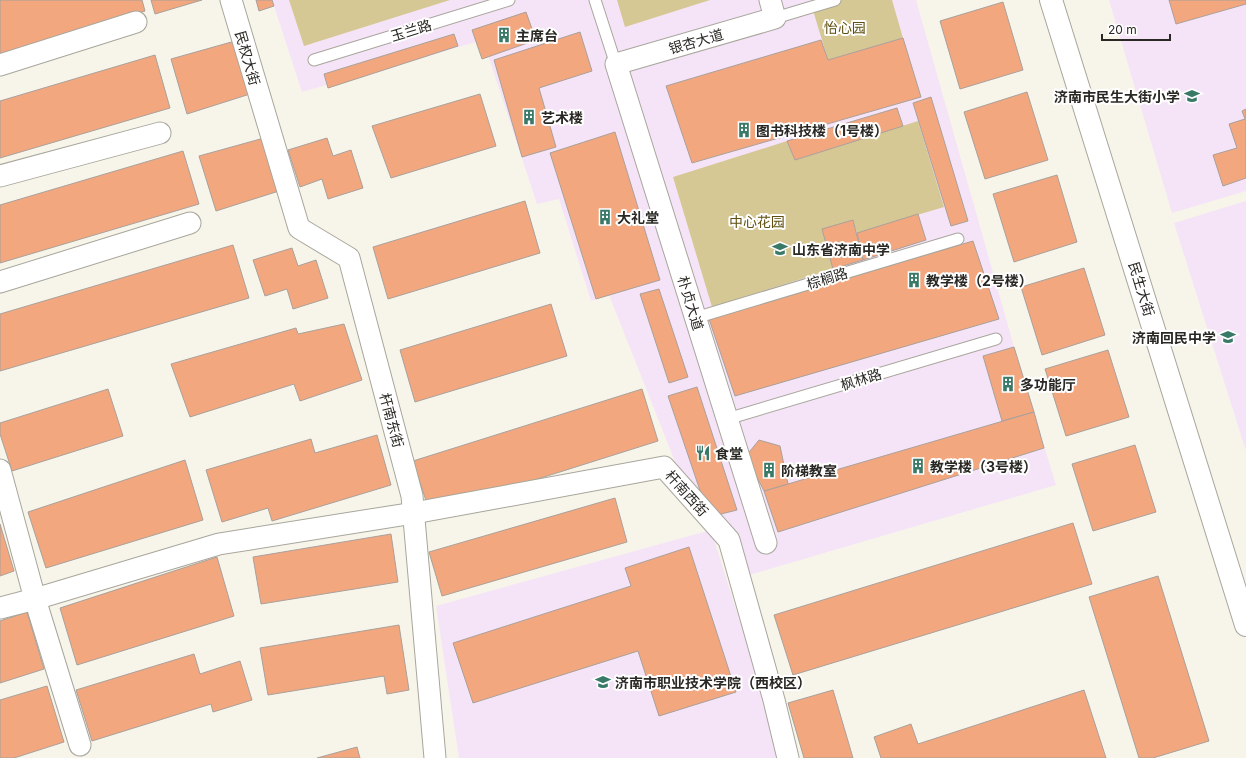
<svg xmlns="http://www.w3.org/2000/svg" width="1246" height="758" font-family="Inter,'Noto Sans SC',sans-serif">
  <style>
    .education { fill: #f5e4f7 }
    .green { fill: #d6c894 }
    .building { fill: #f3a77f; stroke: #aaa09a }
    .lines { fill: none; stroke-linecap: round; stroke-linejoin: round }
    .lane-casing { stroke: #a8a69c; stroke-width: 13 }
    .street-casing { stroke: #a8a69c; stroke-width: 23 }
    .secondary-casing { stroke: #a8a69c; stroke-width: 24 }
    .lane { stroke: #fff; stroke-width: 11 }
    .street { stroke: #fff; stroke-width: 21 }
    .secondary { stroke: #fff; stroke-width: 22 }
    .labels { text-anchor: middle; dominant-baseline: central; stroke-width: 4; stroke-linejoin: round; paint-order: stroke }
    .park-label { font-size: 14px; fill: #5f5011; stroke: #fff }
    .street-label { font-size: 14px; fill: #292824; stroke: #fff }
    .poi-label { font-size: 14px; font-weight: bold; fill: #292824; stroke: #fff; text-anchor: start }
  </style>
  <rect width="100%" height="100%" fill="#f7f5ea"/>
  <g class="education">
    <polygon points="272,0 916,0 1014,347 1056,485 739,578 729,540 687,492 609,295 591,301 559,199 537,204 483,40 302,92"/>
    <polygon points="1109,0 1246,0 1246,191 1172,213"/>
    <polygon points="1246,201 1246,451 1174,223"/>
    <polygon points="711,530 783,758 459,758 436,606"/>
  </g>
  <g class="green">
    <polygon points="289,0 450,0 304,46"/>
    <polygon points="617,0 710,0 625,27"/>
    <polygon points="835,0 892,0 903,38 828,60 812,7"/>
    <polygon points="918,121 944,207 857,233 853,220 833,269 712,307 673,177 787,141 795,160"/>
  </g>
  <g class="building">
    <polygon points="0,0 142,0 145,11 0,55"/>
    <polygon points="151,0 202,0 155,14"/>
    <polygon points="256,0 272,0 274,6 259,11"/>
    <polygon points="1169,0 1246,0 1246,4 1176,24"/>
    <polygon points="1003,2 1023,70 960,89 940,21"/>
    <polygon points="526,12 536,40 482,59 472,30"/>
    <polygon points="580,32 592,71 539,88 556,147 522,157 494,60"/>
    <polygon points="454,34 458,46 328,88 324,74"/>
    <polygon points="903,38 921,97 692,163 666,86 821,40 828,60"/>
    <polygon points="235,41 250,94 187,114 171,59"/>
    <polygon points="155,55 170,108 0,158 0,101"/>
    <polygon points="1027,92 1048,160 985,179 964,112"/>
    <polygon points="480,94 496,146 391,178 372,126"/>
    <polygon points="931,97 968,221 951,226 913,103"/>
    <polygon points="897,108 903,126 795,160 787,141"/>
    <polygon points="1246,109 1246,178 1223,186 1213,155 1237,148 1229,124 1245,119 1242,111"/>
    <polygon points="615,132 660,280 596,299 550,153"/>
    <polygon points="264,138 279,191 216,211 199,156"/>
    <polygon points="327,138 333,156 351,150 363,188 328,199 322,179 300,187 288,150"/>
    <polygon points="183,151 199,204 0,263 0,205"/>
    <polygon points="1057,175 1077,242 1014,262 993,194"/>
    <polygon points="525,201 540,253 388,299 373,247"/>
    <polygon points="918,214 926,240 863,260 857,233"/>
    <polygon points="853,220 863,260 833,269 822,229"/>
    <polygon points="973,241 999,319 735,396 709,319"/>
    <polygon points="233,245 249,298 0,371 0,314"/>
    <polygon points="292,248 298,266 316,260 328,298 293,309 287,289 265,296 253,260"/>
    <polygon points="1084,268 1105,335 1042,355 1021,287"/>
    <polygon points="659,289 688,377 669,383 640,294"/>
    <polygon points="551,304 567,356 415,402 400,350"/>
    <polygon points="344,324 362,380 300,401 294,384 190,417 171,364 296,328 298,334"/>
    <polygon points="1014,347 1034,412 1002,421 983,356"/>
    <polygon points="1108,350 1129,417 1066,436 1045,369"/>
    <polygon points="697,387 737,510 709,517 668,396"/>
    <polygon points="108,389 123,436 12,471 0,434 0,423"/>
    <polygon points="642,389 658,441 430,513 413,461"/>
    <polygon points="1034,412 1044,448 778,532 764,491"/>
    <polygon points="377,435 391,485 272,521 268,508 222,522 206,470 311,439 315,453"/>
    <polygon points="759,440 780,446 788,484 764,491 746,456"/>
    <polygon points="1135,445 1156,512 1093,531 1072,464"/>
    <polygon points="185,460 203,520 46,568 28,512"/>
    <polygon points="615,498 627,542 442,596 429,552"/>
    <polygon points="1073,523 1092,584 793,675 774,615"/>
    <polygon points="0,524 14,571 0,576"/>
    <polygon points="391,534 398,582 261,604 253,557"/>
    <polygon points="689,547 736,692 659,716 638,651 473,703 453,643 631,586 625,568"/>
    <polygon points="217,557 234,616 77,665 60,608"/>
    <polygon points="1158,576 1209,741 1153,758 1139,758 1089,597"/>
    <polygon points="27,612 44,669 0,683 0,621"/>
    <polygon points="399,625 409,690 387,694 384,676 268,695 260,648"/>
    <polygon points="194,654 200,674 240,661 252,700 213,712 211,704 92,741 76,690"/>
    <polygon points="47,686 64,742 14,758 0,758 0,700"/>
    <polygon points="833,690 853,758 804,758 788,703"/>
    <polygon points="1084,690 1106,758 881,758 874,737 911,724 918,744"/>
    <polygon points="357,747 360,758 317,758"/>
  </g>
  <g class="lines">
    <g class="lane-casing">
      <g id="lane">
        <polyline points="595,0 617,68"/>
        <polyline points="775,18 835,0"/>
        <polyline points="314,60 509,0"/>
        <polyline points="695,318 958,239"/>
        <polyline points="727,419 996,339"/>
      </g>
    </g>
    <g class="street-casing">
      <g id="street">
        <polyline points="231,0 299,228 349,258 412,496 435,758"/>
        <polyline points="0,65 136,22"/>
        <polyline points="0,176 160,133"/>
        <polyline points="0,282 190,223"/>
        <polyline points="0,470 35,599 80,745"/>
        <polyline points="766,543 616,64 775,18 770,0"/>
        <polyline points="0,608 35,599 219,544 414,513 664,467 729,540 774,700 788,758"/>
      </g>
    </g>
    <g class="secondary-casing">
      <polyline id="secondary" points="1051,0 1246,625"/>
    </g>
    <use href="#lane" class="lane"/>
    <use href="#street" class="street"/>
    <use href="#secondary" class="secondary"/>
  </g>
  <defs>
    <g id="building-bare" transform="scale(1.2)"><path d="M-4-6H4V6H1V3H-1V6H-4ZM-2.5-4.3h1.7v1.8h-1.7ZM.8-4.3h1.7v1.8H.8ZM-2.5-1h1.7V.8h-1.7ZM.8-1h1.7V.8H.8Z" fill="#397968" stroke="#fff" stroke-width="2.5" paint-order="stroke"/></g>
    <g id="school-bare" transform="scale(1.2)"><path d="M0-5L7-2L0 1L-7-2ZM-4 1L0 2.5L4 1V4Q0 6-4 4Z" fill="#397968" stroke="#fff" stroke-width="2.5" paint-order="stroke"/></g>
    <g id="restaurant-bare" transform="scale(1.2)"><path d="M-5-6h1v4h1v-4h1v4h1v-4h1v5L-1.5 .5V6h-2V.5L-5-1ZM5-6V6H3V1.5H1.5Q1.5-4 5-6Z" fill="#397968" stroke="#fff" stroke-width="2.5" paint-order="stroke"/></g>
  </defs>
  <g fill-rule="evenodd">
    <use href="#building-bare" x="504" y="35"/>
    <use href="#school-bare" x="1192" y="96"/>
    <use href="#building-bare" x="529" y="117"/>
    <use href="#building-bare" x="744" y="130"/>
    <use href="#building-bare" x="605" y="217"/>
    <use href="#school-bare" x="780" y="249"/>
    <use href="#building-bare" x="914" y="280"/>
    <use href="#school-bare" x="1228" y="337"/>
    <use href="#building-bare" x="1008" y="384"/>
    <use href="#restaurant-bare" x="703" y="453"/>
    <use href="#building-bare" x="918" y="466"/>
    <use href="#building-bare" x="769" y="470"/>
    <use href="#school-bare" x="603" y="682"/>
  </g>
  <g class="labels">
    <g class="park-label">
      <text x="845" y="27">怡心园</text>
      <text x="757" y="221">中心花园</text>
    </g>
    <g class="street-label">
      <text transform="translate(411 30) rotate(-17)">玉兰路</text>
      <text transform="translate(696 41) rotate(-16)">银杏大道</text>
      <text transform="translate(248 58) rotate(74)">民权大街</text>
      <text transform="translate(827 278) rotate(-17)">棕榈路</text>
      <text transform="translate(1142 289) rotate(73)">民生大街</text>
      <text transform="translate(691 303) rotate(73)">朴贞大道</text>
      <text transform="translate(861 379) rotate(-17)">枫林路</text>
      <text transform="translate(392 420) rotate(75)">杆南东街</text>
      <text transform="translate(687 493) rotate(48)">杆南西街</text>
    </g>
    <g class="poi-label">
      <text x="516" y="35">主席台</text>
      <text x="1180" y="96" text-anchor="end">济南市民生大街小学</text>
      <text x="541" y="117">艺术楼</text>
      <text x="756" y="130">图书科技楼（1号楼）</text>
      <text x="617" y="217">大礼堂</text>
      <text x="792" y="249">山东省济南中学</text>
      <text x="926" y="280">教学楼（2号楼）</text>
      <text x="1216" y="337" text-anchor="end">济南回民中学</text>
      <text x="1020" y="384">多功能厅</text>
      <text x="715" y="453">食堂</text>
      <text x="930" y="466">教学楼（3号楼）</text>
      <text x="781" y="470">阶梯教室</text>
      <text x="615" y="682">济南市职业技术学院（西校区）</text>
    </g>
  </g>
  <path d="M1102 34v6h68v-6" fill="none" stroke="#292824" stroke-width="2"/>
  <text x="1108" y="34" font-size="12" fill="#292824" stroke="#ffffff" stroke-width="3" paint-order="stroke">20 m</text>
</svg>
